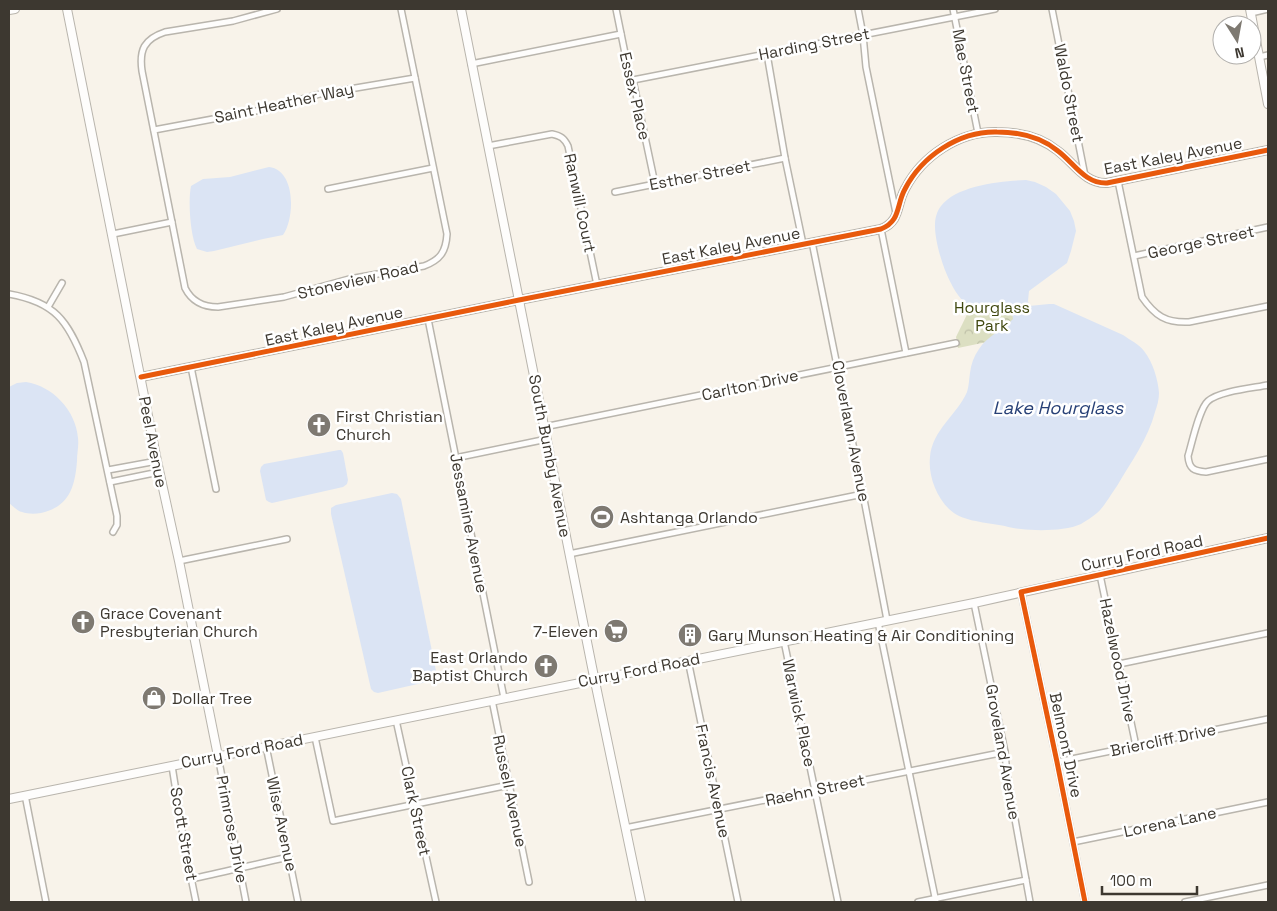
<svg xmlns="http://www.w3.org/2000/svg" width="1277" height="911" font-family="'Space Grotesk',sans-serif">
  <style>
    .park { fill: url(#park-crowns) }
    .water { fill: #dbe4f4 }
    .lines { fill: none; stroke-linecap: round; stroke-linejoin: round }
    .street-casing { stroke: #b9b5ad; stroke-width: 8 }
    .secondary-casing { stroke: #b9b5ad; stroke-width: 10 }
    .street { stroke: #fefdfc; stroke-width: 5 }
    .secondary { stroke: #fefdfc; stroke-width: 8 }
    .cycleway-casing { stroke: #fff; stroke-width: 8 }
    .cycleway { stroke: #e8590c; stroke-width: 5 }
    .labels { text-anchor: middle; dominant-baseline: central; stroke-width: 5; stroke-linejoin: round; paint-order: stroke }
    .street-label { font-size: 16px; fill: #3d3830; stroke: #fff }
    .park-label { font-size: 16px; fill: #40480f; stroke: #fff }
    .poi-label { font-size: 16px; fill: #3d3830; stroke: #fff; text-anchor: start }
    .water-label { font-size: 18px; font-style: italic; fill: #274076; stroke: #fff }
  </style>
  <defs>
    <pattern id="park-crowns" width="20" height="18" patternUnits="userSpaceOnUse" patternTransform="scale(1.25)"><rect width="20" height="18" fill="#dcdfc2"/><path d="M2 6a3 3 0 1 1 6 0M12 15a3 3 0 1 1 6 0" fill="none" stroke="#bec0a7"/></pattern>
  </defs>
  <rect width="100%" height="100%" fill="#f8f3ea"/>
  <polygon class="park" points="1002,243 1020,335 958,348 956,337"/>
  <g class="water">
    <path d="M 269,167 C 296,170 295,218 283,235 L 263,239 L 214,251 L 207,252 L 197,249 C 190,236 188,200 191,186 L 203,179 L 230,177 Z"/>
    <path d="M 1026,180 L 1035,182 L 1046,187 L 1056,194 L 1070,211 L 1074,221 L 1076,231 L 1071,251 L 1067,263 L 1029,291 L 1028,301 L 1029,306 L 1049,304 L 1054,304 L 1123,335 C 1130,340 1139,344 1144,351 C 1153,362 1158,380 1159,393 C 1159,400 1157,406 1155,412 C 1148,439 1131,462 1117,486 C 1111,494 1105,506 1097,513 C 1092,517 1086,521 1081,524 C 1066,531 1037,531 1021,529 C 1014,529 1006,526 999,525 C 983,522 961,521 949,509 C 936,496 928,475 930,457 C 932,430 957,415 967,392 C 969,386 969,379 970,373 C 971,364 974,356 979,349 C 987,336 1003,330 1013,319 L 1010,303 C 1002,305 987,310 980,310 C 953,309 934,246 935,224 C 935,218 937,211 941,206 C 957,185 1002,181 1026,180 Z"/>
    <path d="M 26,382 C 53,386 76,411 78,438 C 79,445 77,453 77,461 C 75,487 69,507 41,513 C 35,514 27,514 22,512 C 17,511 13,506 9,503 L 9,387 L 17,383 Z"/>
    <polygon points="339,450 341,450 343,453 348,480 347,484 343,487 272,503 269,502 266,500 260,471 261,467 264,464"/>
    <polygon points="392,493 397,494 401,499 436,671 435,677 431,681 378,693 374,692 371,689 331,514 331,508 336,505"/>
  </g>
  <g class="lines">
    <g class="street-casing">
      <g id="street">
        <path d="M 277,9 L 233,21 L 165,32 C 144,39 139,50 142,71 L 185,288 C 192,302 203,307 218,307 L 284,297 L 349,279 L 424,266 C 440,260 446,252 447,234 L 401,9"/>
        <polyline points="616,9 629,73 633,80 655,184"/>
        <polyline points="858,9 863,35 866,67 896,213"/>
        <polyline points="953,9 978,133"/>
        <polyline points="1052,9 1085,176"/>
        <polyline points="1251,13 1268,9"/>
        <polyline points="767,54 785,158 803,244"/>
        <polyline points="1259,57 1268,55"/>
        <polyline points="471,64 621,34"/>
        <polyline points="633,80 995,9"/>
        <polyline points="154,130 261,110 320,94 415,78"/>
        <path d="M 488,146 L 552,134 C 561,136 564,138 568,146 L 597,285"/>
        <path d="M 1118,181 L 1142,297 C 1155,316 1166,323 1189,322 L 1268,306"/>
        <polyline points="328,189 433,168"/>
        <polyline points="615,192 785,158"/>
        <polyline points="881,229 906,353"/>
        <polyline points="113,234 172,222"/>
        <polyline points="812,242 863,494 887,620"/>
        <polyline points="1134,256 1268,227"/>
        <path d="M 9,294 C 55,302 68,321 84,362 L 117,516 L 117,525 L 113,532"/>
        <polyline points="48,307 62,283"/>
        <polyline points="428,319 504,698"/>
        <polyline points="191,367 216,489"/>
        <path d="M 1268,385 C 1253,388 1219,391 1208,401 C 1199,409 1192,443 1188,456 C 1189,469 1194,471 1206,472 L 1268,459"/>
        <polyline points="544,427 956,343"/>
        <polyline points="455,458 547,439"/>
        <polyline points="108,470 157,461"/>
        <polyline points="110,482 159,472"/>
        <polyline points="569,554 863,494"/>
        <polyline points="179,561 287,539"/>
        <polyline points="1100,575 1136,746"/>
        <polyline points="1021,592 1057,762 1085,902"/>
        <polyline points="974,603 1005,752 1007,775 1030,902"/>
        <polyline points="878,622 936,902"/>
        <polyline points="784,641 838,902"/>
        <polyline points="688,660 738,902"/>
        <polyline points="1119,664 1268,633"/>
        <polyline points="492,700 529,882"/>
        <polyline points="396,720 436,902"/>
        <polyline points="315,737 333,821 509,785"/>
        <polyline points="266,746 298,902"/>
        <polyline points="218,756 246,902"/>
        <polyline points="1057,762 1268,719"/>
        <polyline points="172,766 185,848 196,902"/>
        <polyline points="25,795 46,902"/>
        <polyline points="625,828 1005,752"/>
        <polyline points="1073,842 1268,802"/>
        <path d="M 191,879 C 224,872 256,864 289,857"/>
        <polyline points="918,902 1026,880"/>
        <polyline points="1185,902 1268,885"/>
      </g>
    </g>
    <g class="secondary-casing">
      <g id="secondary">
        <polyline points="67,9 157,461 179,561 218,756"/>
        <polyline points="461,9 592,667 641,902"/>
        <polyline points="1250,9 1268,104"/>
        <polyline points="9,10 15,9"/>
        <path d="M 141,377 L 519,300 L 881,229 C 901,221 896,205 905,189 C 922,156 959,131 997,132 C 1019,132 1041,137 1058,151 C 1074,163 1085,184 1107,183 L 1268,150"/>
        <polyline points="9,799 974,603 1268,538"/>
      </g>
    </g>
    <use href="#street" class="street"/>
    <use href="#secondary" class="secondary"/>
    <g class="cycleway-casing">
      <g id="cycleway">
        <path d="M 141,377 L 519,300 L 881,229 C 901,221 896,205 905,189 C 922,156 959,131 997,132 C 1019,132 1041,137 1058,151 C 1074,163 1085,184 1107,183 L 1268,150"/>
        <polyline points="1085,902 1057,762 1021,592 1268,538"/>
      </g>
    </g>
    <use href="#cycleway" class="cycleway"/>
  </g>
  <defs>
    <g id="church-disc" transform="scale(1.25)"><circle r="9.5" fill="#7e7971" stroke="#fff"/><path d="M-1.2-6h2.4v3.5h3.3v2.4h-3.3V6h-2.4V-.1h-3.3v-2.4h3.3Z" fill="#fff"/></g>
    <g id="stadium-disc" transform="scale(1.25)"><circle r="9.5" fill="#7e7971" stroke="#fff"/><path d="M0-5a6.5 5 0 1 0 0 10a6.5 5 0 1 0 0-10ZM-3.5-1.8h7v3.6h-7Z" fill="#fff"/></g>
    <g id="supermarket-disc" transform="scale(1.25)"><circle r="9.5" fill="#7e7971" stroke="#fff"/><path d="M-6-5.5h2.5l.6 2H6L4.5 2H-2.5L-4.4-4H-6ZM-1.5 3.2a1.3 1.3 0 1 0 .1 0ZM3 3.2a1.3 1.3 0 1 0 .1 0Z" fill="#fff"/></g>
    <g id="building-disc" transform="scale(1.25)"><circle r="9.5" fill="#7e7971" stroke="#fff"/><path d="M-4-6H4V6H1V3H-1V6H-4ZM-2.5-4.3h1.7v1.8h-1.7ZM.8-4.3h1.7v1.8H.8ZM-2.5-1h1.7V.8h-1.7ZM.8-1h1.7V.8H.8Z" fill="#fff"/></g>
    <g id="shop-disc" transform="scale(1.25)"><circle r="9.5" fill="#7e7971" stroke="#fff"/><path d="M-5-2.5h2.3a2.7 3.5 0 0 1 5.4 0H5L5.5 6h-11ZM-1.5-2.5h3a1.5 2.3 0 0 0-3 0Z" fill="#fff"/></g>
  </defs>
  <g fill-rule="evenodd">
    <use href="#church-disc" x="319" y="425"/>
    <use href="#stadium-disc" x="602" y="517"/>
    <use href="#church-disc" x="83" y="622"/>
    <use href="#supermarket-disc" x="616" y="631"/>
    <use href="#building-disc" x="690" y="635"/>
    <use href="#church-disc" x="546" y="666"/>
    <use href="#shop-disc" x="154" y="698"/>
  </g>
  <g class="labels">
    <g class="street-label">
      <text transform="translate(814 44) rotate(-11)">Harding Street</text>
      <text transform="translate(966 71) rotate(79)">Mae Street</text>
      <text transform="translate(1069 93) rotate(79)">Waldo Street</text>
      <text transform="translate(635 96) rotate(77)">Essex Place</text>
      <text transform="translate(284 103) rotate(-12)">Saint Heather Way</text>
      <text transform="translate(1173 156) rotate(-11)">East Kaley Avenue</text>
      <text transform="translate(700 175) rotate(-11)">Esther Street</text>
      <text transform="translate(580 203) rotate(78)">Ranwill Court</text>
      <text transform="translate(1201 242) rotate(-12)">George Street</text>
      <text transform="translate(731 246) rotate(-11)">East Kaley Avenue</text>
      <text transform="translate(358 280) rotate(-13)">Stoneview Road</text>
      <text transform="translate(334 326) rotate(-12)">East Kaley Avenue</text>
      <text transform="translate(750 385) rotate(-12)">Carlton Drive</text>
      <text transform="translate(851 431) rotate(79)">Cloverlawn Avenue</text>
      <text transform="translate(153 442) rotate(79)">Peel Avenue</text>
      <text transform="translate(550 456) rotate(79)">South Bumby Avenue</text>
      <text transform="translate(469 523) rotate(79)">Jessamine Avenue</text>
      <text transform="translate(1142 553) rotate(-12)">Curry Ford Road</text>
      <text transform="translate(1118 660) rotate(78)">Hazelwood Drive</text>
      <text transform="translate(639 670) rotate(-11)">Curry Ford Road</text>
      <text transform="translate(799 713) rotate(78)">Warwick Place</text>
      <text transform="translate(1163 740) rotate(-12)">Briercliff Drive</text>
      <text transform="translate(1066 745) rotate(78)">Belmont Drive</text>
      <text transform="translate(242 751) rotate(-11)">Curry Ford Road</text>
      <text transform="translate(1003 752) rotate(80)">Groveland Avenue</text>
      <text transform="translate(713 781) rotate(78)">Francis Avenue</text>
      <text transform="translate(815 790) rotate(-12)">Raehn Street</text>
      <text transform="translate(510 791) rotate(78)">Russell Avenue</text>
      <text transform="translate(416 811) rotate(78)">Clark Street</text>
      <text transform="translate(1170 822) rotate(-12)">Lorena Lane</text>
      <text transform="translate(282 824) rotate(78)">Wise Avenue</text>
      <text transform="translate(232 829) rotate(79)">Primrose Drive</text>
      <text transform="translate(184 834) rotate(80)">Scott Street</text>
    </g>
    <g class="park-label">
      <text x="992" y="307">Hourglass<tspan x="992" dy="18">Park</tspan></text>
    </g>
    <g class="poi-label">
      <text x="336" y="416">First Christian<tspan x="336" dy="18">Church</tspan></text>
      <text x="620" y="517">Ashtanga Orlando</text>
      <text x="100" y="613">Grace Covenant<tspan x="100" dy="18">Presbyterian Church</tspan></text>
      <text x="598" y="631" text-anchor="end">7-Eleven</text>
      <text x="708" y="635">Gary Munson Heating &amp; Air Conditioning</text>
      <text x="528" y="657" text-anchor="end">East Orlando<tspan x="528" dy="18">Baptist Church</tspan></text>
      <text x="172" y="698">Dollar Tree</text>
    </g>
    <g class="water-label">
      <text x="1058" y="407">Lake Hourglass</text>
    </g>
  </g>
  <rect width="1277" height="911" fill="none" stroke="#3d3830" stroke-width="20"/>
  <g transform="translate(1237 40) rotate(169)"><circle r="24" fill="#ffffff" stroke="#b1afac"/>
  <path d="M0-4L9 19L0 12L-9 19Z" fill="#7e7971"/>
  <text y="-8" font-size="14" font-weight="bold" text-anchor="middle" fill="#3d3830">N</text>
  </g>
  <path d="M1102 886v8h95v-8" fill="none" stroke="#3d3830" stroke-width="2.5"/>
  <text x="1110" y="886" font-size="15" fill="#3d3830" stroke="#ffffff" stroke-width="4" paint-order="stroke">100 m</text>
</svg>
